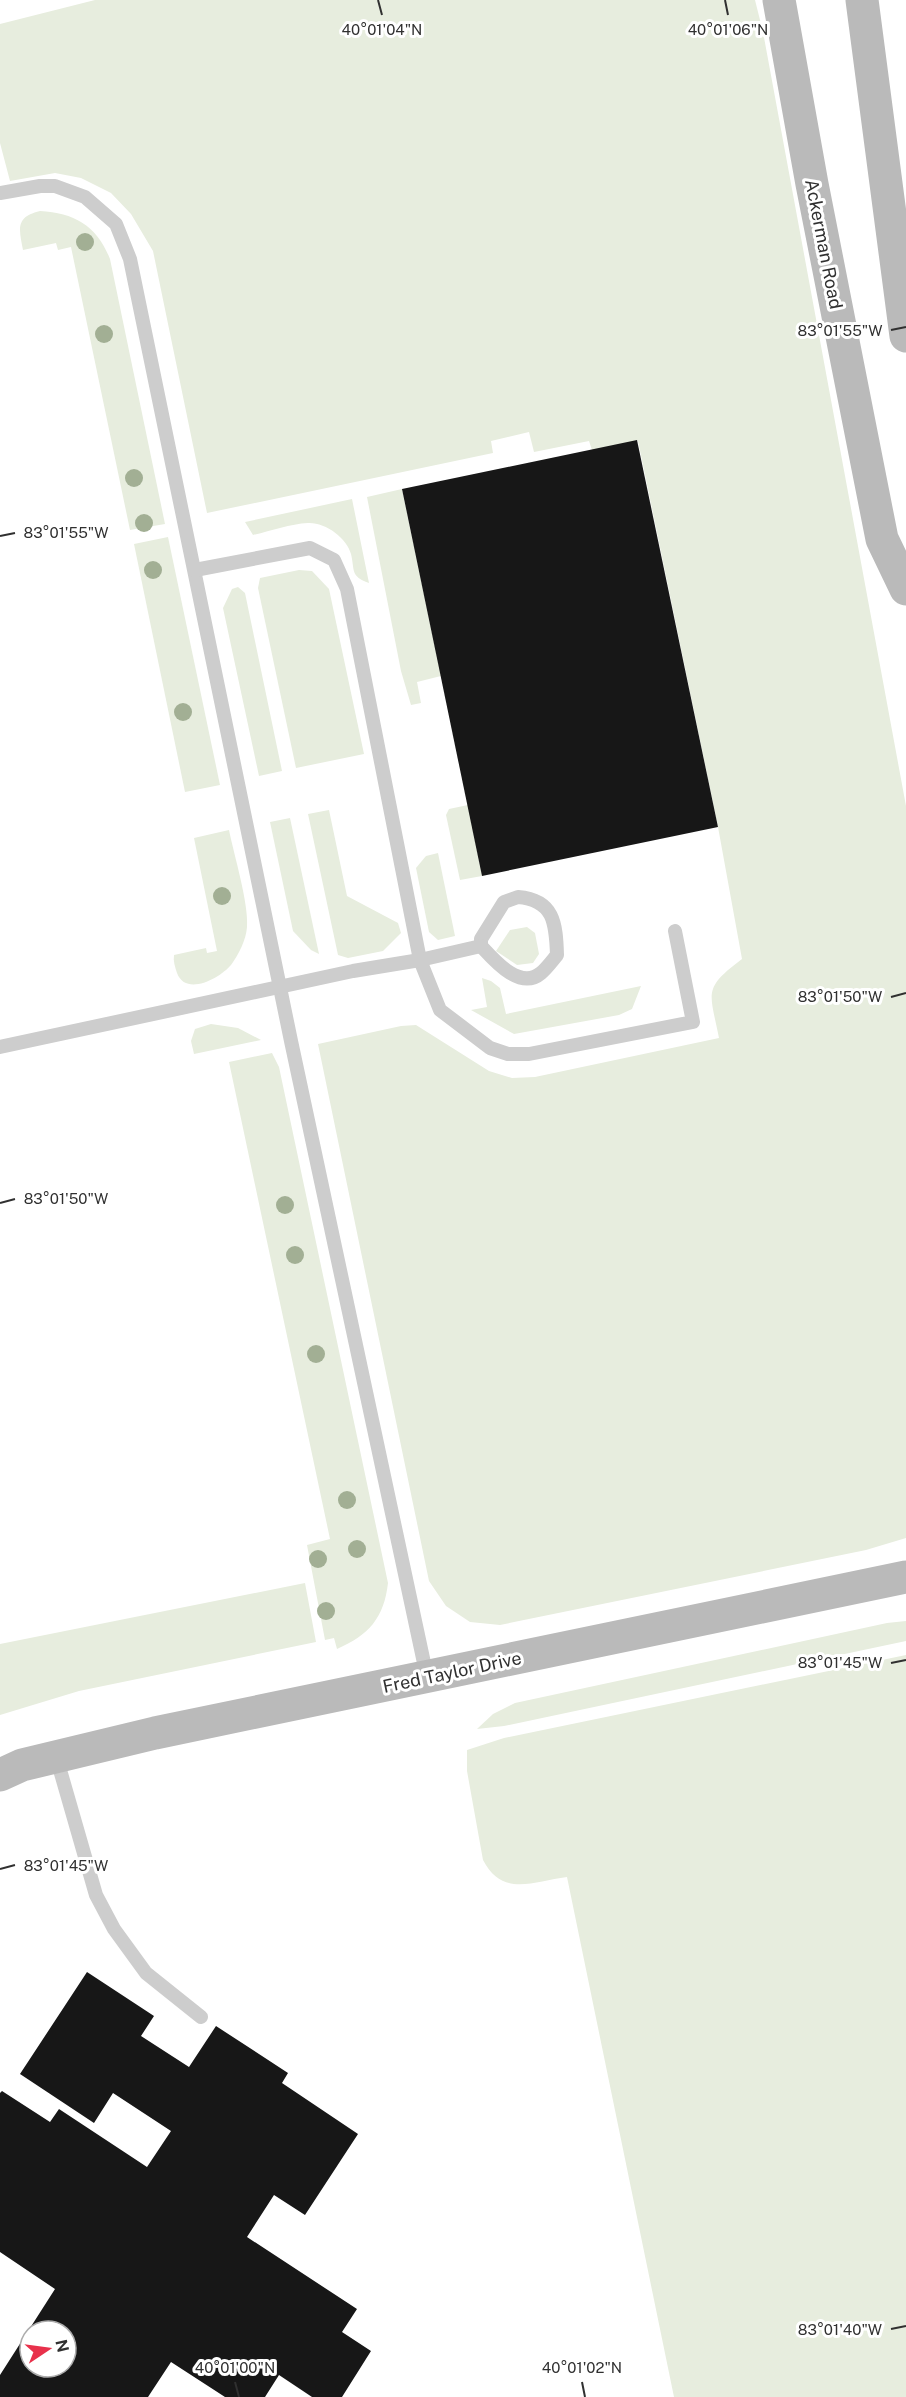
<svg xmlns="http://www.w3.org/2000/svg" width="906" height="2397" font-family="'Public Sans',sans-serif">
  <style>
    .green { fill: #e7edde }
    .building { fill: #171717; fill-rule: evenodd }
    .lines { fill: none; stroke-linecap: round; stroke-linejoin: round }
    .lane { stroke: #cdcdcd; stroke-width: 14 }
    .secondary { stroke: #bababa; stroke-width: 33 }
    .tree { fill: #a2af94 }
    .ticks { fill: none; stroke: #303030; stroke-width: 2 }
    .labels { text-anchor: middle; dominant-baseline: central; stroke-width: 6; stroke-linejoin: round; paint-order: stroke }
    .street-label { font-size: 18px; fill: #303030; stroke: #fff }
    .ticks-label { font-size: 15px; text-anchor: middle; fill: #303030; stroke: #fff; stroke-width: 6; stroke-linejoin: round; paint-order: stroke }
  </style>
  <rect width="100%" height="100%" fill="#fff"/>
  <g class="green">
    <path d="M 95,0 L 755,0 L 763,32 L 906,806 L 906,1538 L 866,1550 L 500,1625 L 470,1622 L 446,1606 L 429,1581 L 318,1044 L 401,1026 L 416,1025 L 489,1071 L 512,1078 L 535,1077 L 719,1038 C 710,992 702,989 742,959 L 718,827 L 638,441 L 592,450 L 589,441 L 534,452 L 529,432 L 491,441 L 493,453 L 207,513 L 153,251 L 131,214 L 111,193 L 81,178 L 55,173 L 10,181 L 0,143 L 0,24 Z"/>
    <path d="M 40,211 C 75,213 97,226 110,259 L 165,524 L 130,530 L 71,247 L 58,250 L 56,243 L 23,250 C 19,229 15,217 40,211 Z"/>
    <polygon points="402,489 441,676 417,682 421,703 411,705 401,671 367,497"/>
    <path d="M 352,499 L 369,583 C 350,576 355,571 351,554 C 347,538 325,522 308,523 C 290,524 271,531 253,535 L 245,522 Z"/>
    <polygon points="168,537 220,785 185,792 134,544"/>
    <polygon points="299,570 312,571 329,589 364,754 296,768 258,588 260,578"/>
    <polygon points="238,587 245,593 282,771 259,776 223,608 232,589"/>
    <polygon points="468,805 482,876 460,880 446,815 449,809"/>
    <polygon points="329,810 347,896 398,923 401,933 383,951 348,958 338,955 308,814"/>
    <polygon points="290,818 319,954 311,950 293,931 270,822"/>
    <path d="M 229,830 C 234,855 249,904 247,927 C 246,940 239,954 231,965 C 220,978 186,997 177,973 C 175,967 173,961 174,955 L 206,948 L 207,953 L 217,951 L 194,838 Z"/>
    <polygon points="438,853 455,936 438,940 429,932 416,868 426,856"/>
    <polygon points="527,927 535,933 539,954 533,963 517,965 496,951 510,930"/>
    <polygon points="482,978 491,981 500,988 506,1014 641,986 632,1009 619,1015 514,1034 471,1010 487,1007"/>
    <polygon points="211,1024 238,1028 261,1040 194,1054 191,1041 195,1029"/>
    <path d="M 272,1053 L 279,1067 L 388,1583 C 384,1618 369,1635 337,1649 L 334,1638 L 325,1640 L 307,1545 L 330,1539 L 229,1062 Z"/>
    <polygon points="305,1583 316,1642 79,1691 0,1715 0,1644"/>
    <polygon points="906,1621 906,1641 504,1726 477,1729 493,1714 515,1703 887,1623"/>
    <path d="M 906,1655 L 906,2397 L 674,2397 L 567,1877 C 533,1881 503,1898 483,1860 L 467,1771 L 467,1750 L 504,1738 Z"/>
  </g>
  <g class="building">
    <polygon points="637,440 718,827 482,876 402,489"/>
    <path d="M 87,1972 L 154,2016 L 141,2036 L 189,2067 L 216,2026 L 288,2073 L 282,2083 L 358,2134 L 305,2215 L 274,2195 L 247,2237 L 357,2309 L 342,2332 L 371,2351 L 342,2397 L 312,2397 L 279,2375 L 265,2397 L 225,2397 L 171,2362 L 148,2397 L 0,2397 L 0,2375 L 55,2289 L 0,2252 L 0,2093 L 2,2091 L 50,2122 L 59,2109 L 147,2167 L 171,2131 L 113,2093 L 94,2123 L 20,2074 ZM 30,2331 L 66,2331 L 66,2367 L 30,2367 Z"/>
  </g>
  <g class="lines">
    <g class="lane">
      <polyline points="0,193 40,186 55,186 85,197 116,224 130,259 291,1041 427,1677"/>
      <polyline points="195,570 310,548 334,560 347,589 420,960 440,1010 490,1048 508,1054 529,1054 693,1022 675,931"/>
      <path d="M 518,897 C 554,900 556,923 557,955 C 552,961 547,968 541,973 C 520,991 494,960 481,946 L 481,939 L 504,902 Z"/>
      <polyline points="0,1047 353,971 420,960 481,946"/>
      <polyline points="56,1756 96,1895 114,1929 146,1973 201,2017"/>
    </g>
    <g class="secondary">
      <polyline points="779,0 812,184 882,539 906,589"/>
      <polyline points="862,0 906,336"/>
      <polyline points="0,1775 22,1765 155,1733 906,1577"/>
    </g>
  </g>
  <g class="tree">
    <circle cx="85" cy="242" r="9"/>
    <circle cx="104" cy="334" r="9"/>
    <circle cx="134" cy="478" r="9"/>
    <circle cx="144" cy="523" r="9"/>
    <circle cx="153" cy="570" r="9"/>
    <circle cx="183" cy="712" r="9"/>
    <circle cx="222" cy="896" r="9"/>
    <circle cx="285" cy="1205" r="9"/>
    <circle cx="295" cy="1255" r="9"/>
    <circle cx="316" cy="1354" r="9"/>
    <circle cx="347" cy="1500" r="9"/>
    <circle cx="357" cy="1549" r="9"/>
    <circle cx="318" cy="1559" r="9"/>
    <circle cx="326" cy="1611" r="9"/>
  </g>
  <path class="ticks" d="M 378,0 L 382,15M 725,0 L 728,15M 891,330 L 906,327M 0,536 L 15,533M 891,997 L 906,993M 0,1203 L 15,1199M 891,1663 L 906,1660M 0,1869 L 15,1865M 891,2329 L 906,2326M 235,2382 L 239,2397M 582,2382 L 585,2397"/>
  <g class="labels">
    <g class="street-label">
      <text transform="translate(824 244) rotate(79)">Ackerman Road</text>
      <text transform="translate(452 1672) rotate(-12)">Fred Taylor Drive</text>
    </g>
  </g>
  <g class="ticks-label">
    <text x="382" y="35">40°01'04"N</text>
    <text x="728" y="35">40°01'06"N</text>
    <text x="840" y="336">83°01'55"W</text>
    <text x="66" y="538">83°01'55"W</text>
    <text x="840" y="1002">83°01'50"W</text>
    <text x="66" y="1204">83°01'50"W</text>
    <text x="840" y="1668">83°01'45"W</text>
    <text x="66" y="1871">83°01'45"W</text>
    <text x="840" y="2335">83°01'40"W</text>
    <text x="235" y="2373">40°01'00"N</text>
    <text x="582" y="2373">40°01'02"N</text>
  </g>
  <g transform="translate(48 2349) rotate(77)"><circle r="28" fill="#ffffff" stroke="#acacac" stroke-width="1.5"/>
  <path d="M0-4.5L10 22L0 15L-10 22Z" fill="#e8314b"/>
  <text y="-9" font-size="16" font-weight="bold" text-anchor="middle" fill="#303030">N</text>
  </g>
</svg>
